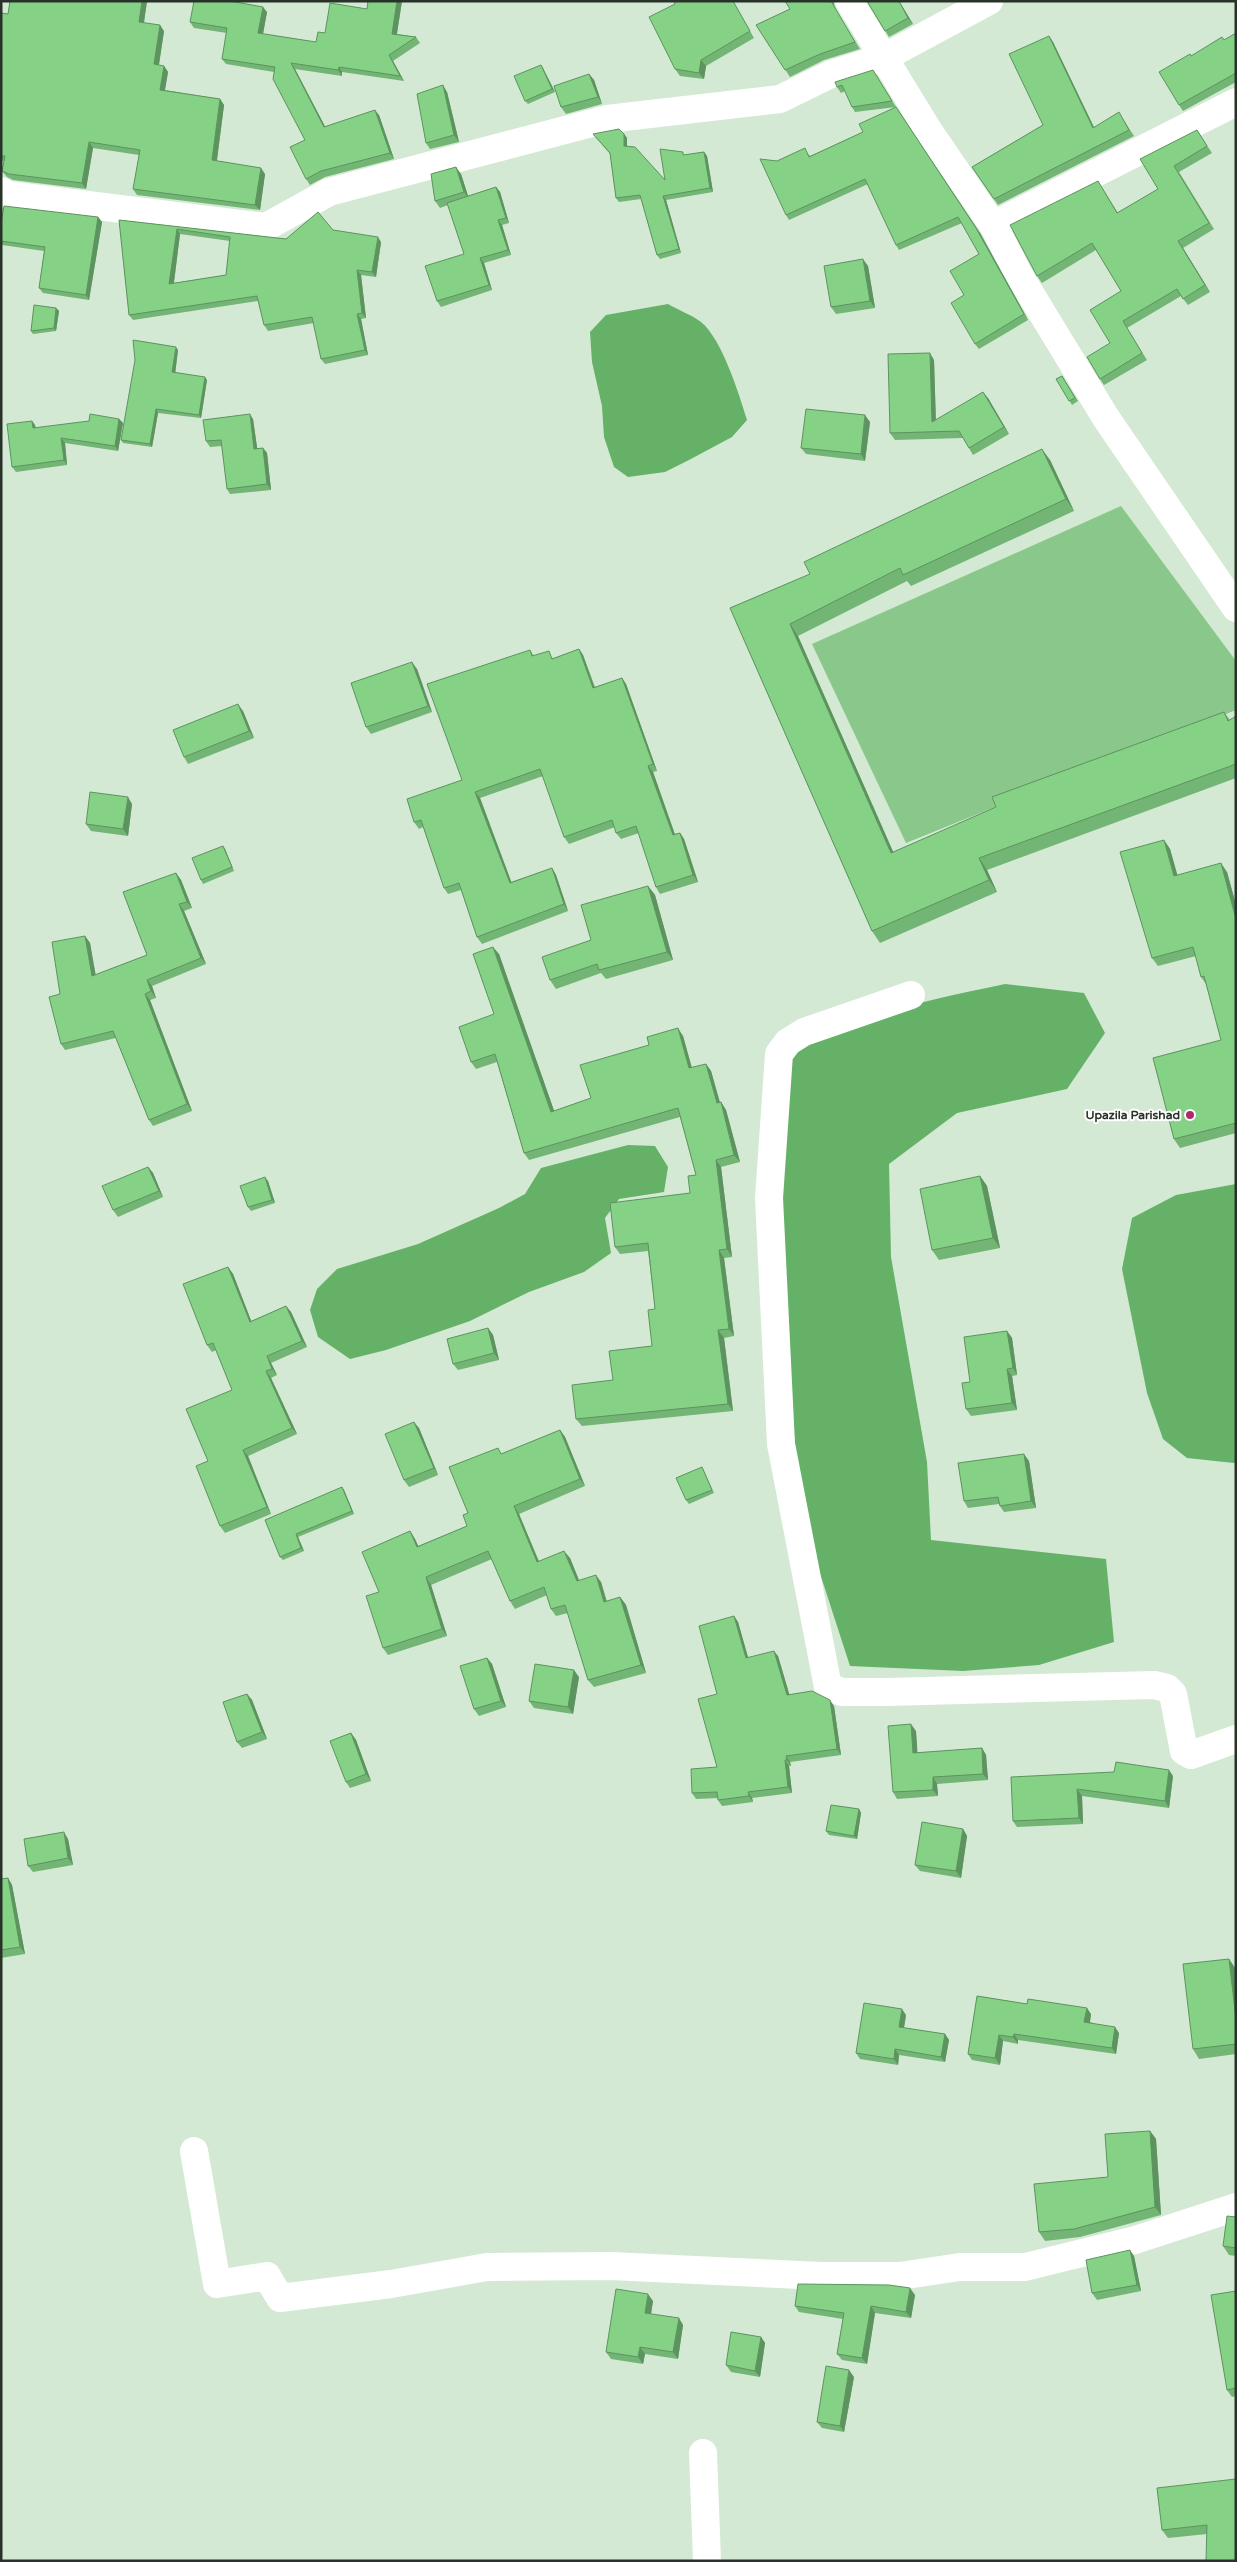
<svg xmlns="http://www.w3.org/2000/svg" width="1237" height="2562" font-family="'Varela Round',sans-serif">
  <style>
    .green { fill: #8ac78b }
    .water { fill: #65b168 }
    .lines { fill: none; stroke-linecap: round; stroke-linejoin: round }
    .minor { stroke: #fff; stroke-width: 28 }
    .wall { fill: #72b574; fill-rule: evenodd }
    .shaded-wall { fill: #5d935e }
    .building { fill: #85d287; stroke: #5d935e; fill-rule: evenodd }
    .poi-dot { fill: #af286c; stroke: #fff; stroke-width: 2 }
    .labels { text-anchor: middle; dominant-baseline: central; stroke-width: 4; stroke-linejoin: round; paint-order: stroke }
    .poi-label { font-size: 12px; font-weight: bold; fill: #293229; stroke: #fff; text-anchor: end }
  </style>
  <rect width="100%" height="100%" fill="#d3e9d3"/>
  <polygon class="green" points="1121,506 1236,661 1236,710 906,843 812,644"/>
  <g class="water">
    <path d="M 668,304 C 678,310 692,315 701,322 C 722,339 739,394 747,420 L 732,437 L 689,460 L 665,472 L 628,477 L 614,467 L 604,437 L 602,406 L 592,362 L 590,332 L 606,315 Z"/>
    <path d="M 1005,984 L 1084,993 L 1105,1033 L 1067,1089 L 957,1113 L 889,1164 L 891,1257 L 927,1462 L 931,1540 L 1106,1559 L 1114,1642 L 1039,1665 L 963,1671 L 850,1666 L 815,1558 L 795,1446 L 778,1220 L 789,1055 C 855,1014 930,1000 1005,984 Z"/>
    <polygon points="628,1145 655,1146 668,1167 664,1192 619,1199 605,1218 611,1253 584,1272 529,1292 470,1321 386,1350 350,1359 318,1337 310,1310 317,1289 337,1269 418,1244 499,1208 525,1194 541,1168"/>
    <polygon points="1236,1184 1236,1462 1234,1463 1187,1458 1163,1439 1147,1393 1122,1269 1132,1218 1176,1195"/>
  </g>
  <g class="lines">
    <g class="minor">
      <polyline points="849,1 930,133 993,225 1019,275 1106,418 1236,608"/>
      <polyline points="1,191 8,195 266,227 329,192 607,119 780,99 831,74 885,57 989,1"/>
      <polyline points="993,225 1236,102"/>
      <polyline points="911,995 804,1032 788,1042 779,1054 769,1198 781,1444 828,1687 842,1692 887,1692 1154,1685 1167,1688 1173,1694 1184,1751 1191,1755 1236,1739"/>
      <polyline points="194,2151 217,2284 267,2276 280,2298 391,2284 487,2267 611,2266 822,2276 899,2276 960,2267 1025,2267 1135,2240 1236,2207"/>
      <polyline points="703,2453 707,2561"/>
    </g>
  </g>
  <g class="wall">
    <polygon points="10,1 147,1 144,23 164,31 159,65 164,66 168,72 165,90 220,99 224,105 217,161 265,174 260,210 137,195 133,189 139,155 93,148 86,189 13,180 7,177 2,171 4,161 1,161 1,13 8,14"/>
    <polygon points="368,1 402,1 397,34 416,37 420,43 393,61 404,81 342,72 342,76 295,69 325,127 379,115 394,159 325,177 310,185 306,179 305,140 274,72 226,64 222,59 227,33 194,28 190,22 235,2 267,12 263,34 316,42 325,33 367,9"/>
    <polygon points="674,1 733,1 754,38 706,66 704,79 680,76 675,69 675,4"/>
    <polygon points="785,1 834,1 835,9 860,49 824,60 790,77 756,25 790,9"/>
    <polygon points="867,1 899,1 913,24 889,37"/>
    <polygon points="1236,33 1236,82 1183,111 1179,105 1191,56 1224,40"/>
    <polygon points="1049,36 1053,42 1094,127 1123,119 1134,136 998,205 972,167 1043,125"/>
    <polygon points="541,65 555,92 528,104 525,101"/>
    <polygon points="873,70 896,107 855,112 852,107 845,91 841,93 837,87"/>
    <polygon points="589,74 594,80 602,104 566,114 561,107"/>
    <polygon points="447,92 459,142 430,149 426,143"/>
    <polygon points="1197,130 1212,153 1179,172 1214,229 1183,248 1210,292 1188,305 1181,296 1127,328 1147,360 1104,385 1100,379 1110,343 1121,291 1096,250 1042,283 1037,276 1098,181 1118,213 1158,189"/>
    <polygon points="863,132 980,233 1028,320 979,349 975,344 964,295 979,254 962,223 899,250 896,245 868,184 789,220 786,215 777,161 808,154 810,156"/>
    <polygon points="593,134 624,134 627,138 627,146 665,180 685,155 704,152 707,156 713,192 666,200 681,253 660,259 657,255 641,199 619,202 616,198 610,154"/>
    <polygon points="461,174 468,196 496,187 500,192 509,223 502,225 511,255 484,263 492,290 441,307 437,301 464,254 448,205 440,208 435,201"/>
    <polygon points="98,217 102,222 89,300 43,293 39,288 44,251 2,245 1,244 1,223"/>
    <path d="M 119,220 L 286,239 L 333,230 L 381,242 L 376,277 L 361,275 L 366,318 L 361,319 L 368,355 L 325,364 L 321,359 L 314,323 L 268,331 L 264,325 L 258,301 L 133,320 L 129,315 ZM 180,234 L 230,241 L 226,275 L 174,283 Z"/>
    <polygon points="868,266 875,308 836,314 831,307"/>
    <polygon points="56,308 59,311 56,331 33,334 31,331"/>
    <polygon points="178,350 175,372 207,380 201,418 158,413 152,447 123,443 121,440"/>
    <polygon points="934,360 936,420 988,398 1009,434 973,455 963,438 895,440 890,433"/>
    <polygon points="1062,376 1078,401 1072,405 1056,379"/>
    <polygon points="119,419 123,423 118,451 65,443 67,465 16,472 12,467 32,421 35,425 36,428"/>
    <polygon points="253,419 257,448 263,448 267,453 271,490 230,494 227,489 222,446 210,447 206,441"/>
    <polygon points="870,422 865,461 806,454 801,448"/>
    <polygon points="1050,460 1074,511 911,586 907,581 798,636 893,852 1224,712 1230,720 1236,716 1236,778 987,870 997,892 880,943 872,931 730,608 810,574"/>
    <polygon points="579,649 583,655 595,687 622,678 626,684 657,771 653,772 675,834 680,833 684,839 698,882 660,894 656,887 639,833 621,839 616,833 615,827 569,844 564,837 543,776 480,798 511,882 552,868 556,875 568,911 482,944 477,937 461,890 448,894 444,888 423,827 419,829 414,822 462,780 530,650 534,656 554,658"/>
    <polygon points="417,669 432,712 371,734 366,727"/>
    <polygon points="243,711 254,738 188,764 184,757"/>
    <polygon points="132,804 128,836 91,831 86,824"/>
    <polygon points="1164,840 1170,849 1177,875 1227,872 1236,905 1236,1133 1180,1148 1174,1139 1221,1040 1206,984 1201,977 1196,956 1158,966 1152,958"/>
    <polygon points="223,846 225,849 234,871 203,884 201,880"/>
    <polygon points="176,873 181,880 192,908 184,911 206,964 152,986 156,998 150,1000 192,1111 153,1126 149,1120 116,1038 65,1050 61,1044 60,994 85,936 90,943 95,975 147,955"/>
    <polygon points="648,886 655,895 673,960 606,979 601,973 556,989 550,980"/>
    <polygon points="499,954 554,1111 591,1098 683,1036 692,1068 706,1064 711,1071 720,1102 721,1102 726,1110 740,1162 721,1167 732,1257 724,1258 734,1336 724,1338 733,1411 582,1426 576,1419 613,1380 652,1346 655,1309 648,1251 620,1254 615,1247 690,1193 696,1175 680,1117 529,1160 524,1153 497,1062 476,1069 471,1062 494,1014"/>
    <polygon points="148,1167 153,1173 163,1197 118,1217 113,1210"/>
    <polygon points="980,1176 987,1186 1000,1248 939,1260 932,1250"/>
    <polygon points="268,1181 275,1203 251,1211 248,1207"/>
    <polygon points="228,1267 233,1274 251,1321 286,1306 291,1312 307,1347 271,1363 277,1375 271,1378 297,1434 248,1456 271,1514 225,1533 220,1526 208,1461 232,1390 216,1350 212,1352 207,1345"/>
    <polygon points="488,1328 493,1335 499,1360 458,1370 453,1364"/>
    <polygon points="1007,1331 1012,1338 1017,1375 1012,1376 1017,1410 971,1416 966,1409 970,1382"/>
    <polygon points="419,1428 438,1475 409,1487 404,1480"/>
    <polygon points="560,1430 565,1437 585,1486 519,1514 539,1561 570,1558 579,1580 601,1582 607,1602 620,1597 626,1605 646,1673 594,1687 588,1680 568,1613 556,1616 551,1609 547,1595 515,1609 510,1601 492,1559 431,1585 447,1636 388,1655 383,1648 379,1592 410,1531 415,1539 418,1546 467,1526 468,1513 502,1454"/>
    <polygon points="1029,1461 1036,1508 1004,1512 1000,1506 999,1504 968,1508 964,1501"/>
    <polygon points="702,1467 704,1471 714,1493 689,1504 686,1500"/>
    <polygon points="344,1490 354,1514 298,1537 304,1551 283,1560 280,1557 265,1520"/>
    <polygon points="734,1616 738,1622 748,1658 778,1656 789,1694 834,1706 841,1755 790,1762 791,1766 789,1766 792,1793 752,1798 753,1802 722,1806 718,1800 718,1798 696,1799 692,1793 717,1767 717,1694"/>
    <polygon points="487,1658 492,1664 506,1707 479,1716 474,1709"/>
    <polygon points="579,1677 573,1714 534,1708 529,1701"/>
    <polygon points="247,1694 252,1700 267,1739 242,1748 237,1742"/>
    <polygon points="916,1731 917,1753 982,1748 986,1755 988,1780 937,1784 938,1796 897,1799 893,1792"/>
    <polygon points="351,1733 356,1740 371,1781 350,1788 346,1782"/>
    <polygon points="1114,1772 1173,1776 1169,1808 1082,1796 1083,1824 1017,1827 1013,1821"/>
    <polygon points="859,1809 861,1813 857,1839 829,1835 826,1831"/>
    <polygon points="963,1829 967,1836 961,1878 920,1871 915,1865"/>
    <polygon points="68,1839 73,1865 33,1872 28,1866"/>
    <polygon points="8,1878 12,1885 25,1954 1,1958 1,1879"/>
    <polygon points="1229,1959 1235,1968 1236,1971 1236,2054 1199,2059 1193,2049"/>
    <polygon points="977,1996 1091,2014 1090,2022 1119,2033 1116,2054 1018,2040 1018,2044 1003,2041 1000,2065 972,2060 968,2054"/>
    <polygon points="906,2015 904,2028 945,2034 949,2040 945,2062 899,2055 898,2065 860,2059 856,2053"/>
    <polygon points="1150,2131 1156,2139 1161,2215 1080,2237 1045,2241 1039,2232 1108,2177"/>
    <polygon points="1236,2217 1236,2256 1229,2255 1223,2246"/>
    <polygon points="1134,2256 1141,2291 1097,2300 1092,2293"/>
    <polygon points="1236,2291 1236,2396 1232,2397 1227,2390"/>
    <polygon points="915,2295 911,2318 875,2313 867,2364 842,2360 837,2354 843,2319 799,2312 795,2306"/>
    <polygon points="653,2301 651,2314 683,2325 678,2359 645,2354 643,2364 611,2359 606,2352"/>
    <polygon points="761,2337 765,2343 760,2377 731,2372 726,2365"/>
    <polygon points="854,2377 844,2432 822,2428 817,2422"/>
    <polygon points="1236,2479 1207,2534 1168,2538 1162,2530"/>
  </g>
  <g class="shaded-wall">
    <polygon points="142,1 147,1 143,28 139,22"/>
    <polygon points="397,1 402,1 396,39 392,34"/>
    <polygon points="899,1 913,24 908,18"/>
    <polygon points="263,7 267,12 262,39 258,33"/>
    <polygon points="160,25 164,31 158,70 154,64"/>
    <polygon points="1049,36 1053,42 1097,134 1093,128"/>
    <polygon points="389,55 393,61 404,81 400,76"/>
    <polygon points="701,60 706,66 704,79 699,73"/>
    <polygon points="291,63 295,69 328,132 324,127"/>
    <polygon points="541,65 543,68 555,92 552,89"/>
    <polygon points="164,66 168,72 164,95 160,90"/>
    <polygon points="339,67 342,72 342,76 338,70"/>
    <polygon points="589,74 594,80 602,104 598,97"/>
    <polygon points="443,85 447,92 459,142 454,135"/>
    <polygon points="220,99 224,105 216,166 212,160"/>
    <polygon points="896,107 980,233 1028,320 1024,314"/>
    <polygon points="375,110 379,115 394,159 390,153"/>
    <polygon points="624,134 627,138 627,150 624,146"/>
    <polygon points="89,142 93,148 86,189 82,183"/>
    <polygon points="704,152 707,156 713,192 710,188"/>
    <polygon points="456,167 461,174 469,199 464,192"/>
    <polygon points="261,168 265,174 260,210 255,205"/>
    <polygon points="496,187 500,192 509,223 506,218"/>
    <polygon points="663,196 666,200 681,253 679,249"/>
    <polygon points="98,217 102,222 89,300 86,295"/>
    <polygon points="498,220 502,225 511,255 508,250"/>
    <polygon points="177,229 180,234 173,289 169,284"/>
    <polygon points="378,237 381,242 376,277 372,272"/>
    <polygon points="1178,241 1183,248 1210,292 1205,285"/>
    <polygon points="480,258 484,263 492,290 489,285"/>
    <polygon points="863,259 868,266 875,308 870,301"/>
    <polygon points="357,270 361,275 366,318 362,313"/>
    <polygon points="56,308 59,311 56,331 54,328"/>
    <polygon points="357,314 361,319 368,355 365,350"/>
    <polygon points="176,347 178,350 175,375 172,372"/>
    <polygon points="930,353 934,360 936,429 932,422"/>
    <polygon points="205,377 207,380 201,418 199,415"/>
    <polygon points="983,392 988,398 1009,434 1004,427"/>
    <polygon points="156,409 158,413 152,447 150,444"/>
    <polygon points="250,414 253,419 258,454 254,449"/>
    <polygon points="865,415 870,422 865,461 861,454"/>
    <polygon points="119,419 123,423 118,451 115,446"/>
    <polygon points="32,421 35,425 36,433 33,428"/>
    <polygon points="61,438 65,443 67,465 64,460"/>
    <polygon points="263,448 267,453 271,490 267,484"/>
    <polygon points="1042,449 1050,460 1074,511 1066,499"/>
    <polygon points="790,624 798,636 899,865 891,853"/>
    <polygon points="579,649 583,655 597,695 593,688"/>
    <polygon points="412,662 417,669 432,712 428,706"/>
    <polygon points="622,678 626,684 657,771 653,764"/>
    <polygon points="238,704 243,711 254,738 249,731"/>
    <polygon points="648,766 653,772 677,841 673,835"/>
    <polygon points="475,792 480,798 514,889 510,883"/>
    <polygon points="128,797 132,804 128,836 123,829"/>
    <polygon points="680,833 684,839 698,882 693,875"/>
    <polygon points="1164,840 1170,849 1180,884 1174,876"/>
    <polygon points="223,846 225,849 234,871 232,867"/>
    <polygon points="979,858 987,870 997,892 989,880"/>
    <polygon points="1221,863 1227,872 1236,905 1236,919"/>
    <polygon points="552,868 556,875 568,911 564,904"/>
    <polygon points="176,873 181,880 192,908 187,902"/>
    <polygon points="648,886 655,895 673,960 667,952"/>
    <polygon points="179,904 184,911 206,964 201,958"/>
    <polygon points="85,936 90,943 97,982 92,976"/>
    <polygon points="493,947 499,954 557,1119 551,1112"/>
    <polygon points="147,980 152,986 156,998 151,991"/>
    <polygon points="145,994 150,1000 192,1111 187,1104"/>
    <polygon points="678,1028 683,1036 694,1076 689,1068"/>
    <polygon points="706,1064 711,1071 722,1111 717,1103"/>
    <polygon points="721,1102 726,1110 740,1162 734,1155"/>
    <polygon points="716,1160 721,1167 732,1257 727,1249"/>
    <polygon points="148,1167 153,1173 163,1197 159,1191"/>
    <polygon points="980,1176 987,1186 1000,1248 993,1238"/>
    <polygon points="265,1177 268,1181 275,1203 272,1200"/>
    <polygon points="719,1250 724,1258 734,1336 729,1329"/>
    <polygon points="228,1267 233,1274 254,1328 250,1322"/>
    <polygon points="286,1306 291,1312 307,1347 302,1341"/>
    <polygon points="488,1328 493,1335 499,1360 494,1353"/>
    <polygon points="718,1330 724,1338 733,1411 728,1404"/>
    <polygon points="1007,1331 1012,1338 1017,1375 1013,1368"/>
    <polygon points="267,1356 271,1363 277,1375 272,1369"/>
    <polygon points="1007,1369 1012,1376 1017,1410 1012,1403"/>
    <polygon points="266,1371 271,1378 297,1434 292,1428"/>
    <polygon points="414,1422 419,1428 438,1475 434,1468"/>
    <polygon points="560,1430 565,1437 585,1486 580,1479"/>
    <polygon points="243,1450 248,1456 271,1514 267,1507"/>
    <polygon points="1024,1454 1029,1461 1036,1508 1031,1501"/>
    <polygon points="342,1487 344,1490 354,1514 352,1511"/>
    <polygon points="514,1506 519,1514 542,1570 537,1562"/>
    <polygon points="410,1531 415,1539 422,1554 417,1547"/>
    <polygon points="296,1534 298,1537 304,1551 301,1548"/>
    <polygon points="564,1551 570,1558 582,1588 577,1581"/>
    <polygon points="596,1575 601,1582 609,1610 604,1602"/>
    <polygon points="426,1577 431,1585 447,1636 442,1629"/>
    <polygon points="620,1597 626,1605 646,1673 641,1665"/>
    <polygon points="734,1616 738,1622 750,1664 746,1658"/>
    <polygon points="774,1651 778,1656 791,1700 787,1695"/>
    <polygon points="487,1658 492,1664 506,1707 501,1701"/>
    <polygon points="574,1670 579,1677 573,1714 568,1707"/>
    <polygon points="247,1694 252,1700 267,1739 262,1732"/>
    <polygon points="830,1700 834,1706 841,1755 837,1749"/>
    <polygon points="911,1724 916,1731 918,1760 913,1753"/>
    <polygon points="351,1733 356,1740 371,1781 366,1774"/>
    <polygon points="982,1748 986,1755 988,1780 983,1774"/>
    <polygon points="786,1756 790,1762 791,1766 787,1760"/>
    <polygon points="785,1760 789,1766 792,1793 788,1787"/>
    <polygon points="1169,1770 1173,1776 1169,1808 1165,1801"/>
    <polygon points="933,1777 937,1784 938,1796 933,1790"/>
    <polygon points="1077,1789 1082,1796 1083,1824 1079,1818"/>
    <polygon points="748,1792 752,1798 753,1802 749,1796"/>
    <polygon points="859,1809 861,1813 857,1839 854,1836"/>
    <polygon points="963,1829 967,1836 961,1878 956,1871"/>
    <polygon points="64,1832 68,1839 73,1865 68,1858"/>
    <polygon points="8,1878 12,1885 25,1954 20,1947"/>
    <polygon points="1229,1959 1235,1968 1236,2019"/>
    <polygon points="1087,2008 1091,2014 1089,2028 1084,2022"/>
    <polygon points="902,2009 906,2015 903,2033 899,2027"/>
    <polygon points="1115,2027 1119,2033 1116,2054 1112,2048"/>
    <polygon points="945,2034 949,2040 945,2062 941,2057"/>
    <polygon points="1014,2034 1018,2040 1018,2044 1013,2037"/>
    <polygon points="999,2035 1003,2041 1000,2065 995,2058"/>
    <polygon points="895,2049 899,2055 898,2065 894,2059"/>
    <polygon points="1150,2131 1156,2139 1161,2215 1155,2207"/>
    <polygon points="1130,2250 1134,2256 1141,2291 1137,2285"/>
    <polygon points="910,2288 915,2295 911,2318 906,2312"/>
    <polygon points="648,2294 653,2301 650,2320 645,2313"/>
    <polygon points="871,2306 875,2313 867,2364 862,2358"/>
    <polygon points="679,2318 683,2325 678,2359 673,2352"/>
    <polygon points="761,2337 765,2343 760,2377 755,2371"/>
    <polygon points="640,2347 645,2354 643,2364 638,2357"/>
    <polygon points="849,2370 854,2377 844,2432 840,2426"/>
  </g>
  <g class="building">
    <polygon points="10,1 142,1 139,22 160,25 154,64 164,66 160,90 220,99 212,160 261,168 255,205 133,189 140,150 89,142 82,183 9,174 2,171 5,156 1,156 1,13 8,14"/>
    <polygon points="194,1 230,1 263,7 258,33 316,42 318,32 325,33 330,3 367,9 368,1 397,1 392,34 416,37 389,55 400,76 339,67 338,70 291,63 324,127 375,110 390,153 321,171 306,179 290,147 305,140 273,79 275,67 222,59 227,28 190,22"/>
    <polygon points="674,1 733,1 750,31 701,60 699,73 675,69 649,17 675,4"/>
    <polygon points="785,1 831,1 855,42 820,54 785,70 756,25 790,9"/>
    <polygon points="867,1 899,1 908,18 885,31"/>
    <polygon points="1236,33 1236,73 1179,105 1159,72 1190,54 1191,56 1222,37 1224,40"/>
    <polygon points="1049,36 1093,128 1119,112 1129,130 994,199 972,167 1043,125 1009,54"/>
    <polygon points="541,65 552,89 525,101 514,76"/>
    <polygon points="873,70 892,101 852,107 842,85 837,87 835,82"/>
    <polygon points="589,74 598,97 561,107 554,86"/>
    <polygon points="443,85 454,135 426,143 417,94"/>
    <polygon points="896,107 976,228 1024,314 975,344 951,303 964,295 950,271 979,254 958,217 896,245 865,179 786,215 760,159 777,161 805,148 809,157 863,132 859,124"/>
    <polygon points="619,129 624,134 624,146 635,147 665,180 660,149 683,152 683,155 704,152 710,188 663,196 679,249 657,255 640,195 616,198 610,153 593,134"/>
    <polygon points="1197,130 1207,146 1174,166 1209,223 1178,241 1205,285 1183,299 1177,289 1123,321 1142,353 1100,379 1087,357 1110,343 1090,310 1121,291 1092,243 1037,276 1010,225 1098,181 1117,213 1158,189 1140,159"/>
    <polygon points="456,167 464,192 435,201 431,174"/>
    <polygon points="496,187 506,218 498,220 508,250 480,258 489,285 437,301 425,266 464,254 447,203"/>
    <polygon points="4,206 98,217 86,295 39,288 45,247 1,241 1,223"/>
    <path d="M 318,212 L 333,230 L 378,237 L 372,272 L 357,270 L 362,313 L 357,314 L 365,350 L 321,359 L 312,317 L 264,325 L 257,296 L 129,315 L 119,220 L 286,239 ZM 177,229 L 230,237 L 226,275 L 169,284 Z"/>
    <polygon points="863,259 870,301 831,307 824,266"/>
    <polygon points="34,305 56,308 54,328 31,331"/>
    <polygon points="133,340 176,347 172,372 205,377 199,415 156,409 150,444 121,440 135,360"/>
    <polygon points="930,353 932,422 983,392 1004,427 969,448 959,431 890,433 888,354"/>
    <polygon points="1062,376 1075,398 1069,401 1056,379"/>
    <polygon points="806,409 865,415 861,454 801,448"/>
    <polygon points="90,414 119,419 115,446 61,438 64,460 12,467 7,424 32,421 33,428 89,421"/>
    <polygon points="250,414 254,449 263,448 267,484 227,489 221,440 206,441 203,420"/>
    <polygon points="1042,449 1066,499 903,575 900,568 790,624 891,853 996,807 992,797 1224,712 1228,721 1236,716 1236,764 979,858 989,880 872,931 730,608 810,574 804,562"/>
    <polygon points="579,649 593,688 622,678 653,764 648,766 673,835 680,833 693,875 656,887 636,826 616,833 612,820 564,837 540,769 475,792 510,883 552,868 564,904 477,937 459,883 444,888 421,820 414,822 407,799 462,780 427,684 530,650 532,656 549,651 552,659"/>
    <polygon points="412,662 428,706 366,727 351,683"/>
    <polygon points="238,704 249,731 184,757 173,730"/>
    <polygon points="90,792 128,797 123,829 86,824"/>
    <polygon points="1164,840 1174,876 1221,863 1236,919 1236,1123 1174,1139 1153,1058 1221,1040 1204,976 1201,977 1193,947 1152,958 1120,852"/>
    <polygon points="223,846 232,867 201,880 192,858"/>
    <polygon points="176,873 187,902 179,904 201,958 147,980 151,991 145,994 187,1104 149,1120 113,1031 61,1044 49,997 60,994 52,942 85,936 92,976 147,955 123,892"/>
    <polygon points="648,886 667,952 599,970 597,964 550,980 542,957 591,940 581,905"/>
    <polygon points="493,947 551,1112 591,1098 580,1065 649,1045 647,1037 678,1028 689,1068 706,1064 717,1103 721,1102 734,1155 716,1160 727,1249 719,1250 729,1329 718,1330 728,1404 576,1419 572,1385 613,1380 609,1351 652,1346 648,1310 655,1309 648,1243 615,1247 610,1203 690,1193 688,1176 696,1175 678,1108 524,1153 495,1054 471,1062 459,1027 494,1014 473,954"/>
    <polygon points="148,1167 159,1191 113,1210 102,1186"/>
    <polygon points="980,1176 993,1238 932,1250 920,1189"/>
    <polygon points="265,1177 272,1200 248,1207 240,1186"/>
    <polygon points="228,1267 250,1322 286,1306 302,1341 267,1356 272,1369 266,1371 292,1428 243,1450 267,1507 220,1526 196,1466 208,1461 186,1409 232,1390 213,1343 207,1345 183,1284"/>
    <polygon points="488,1328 494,1353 453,1364 447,1339"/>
    <polygon points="1007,1331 1013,1368 1007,1369 1012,1403 966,1409 962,1383 970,1382 964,1337"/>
    <polygon points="414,1422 434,1468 404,1480 385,1434"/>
    <polygon points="560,1430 580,1479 514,1506 537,1562 564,1551 577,1581 596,1575 604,1602 620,1597 641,1665 588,1680 565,1605 551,1609 544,1587 510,1601 488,1551 426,1577 442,1629 383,1648 366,1596 379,1592 362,1552 410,1531 417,1547 467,1526 463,1515 468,1513 449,1467 498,1448 501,1454"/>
    <polygon points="1024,1454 1031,1501 1000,1506 998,1497 964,1501 958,1463"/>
    <polygon points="702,1467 712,1490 686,1500 676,1478"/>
    <polygon points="342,1487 352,1511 296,1534 301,1548 280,1557 265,1520"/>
    <polygon points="734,1616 746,1658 774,1651 787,1695 812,1691 830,1700 837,1749 786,1756 787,1760 785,1760 788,1787 748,1792 749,1796 718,1800 717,1792 692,1793 691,1769 717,1767 698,1699 717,1694 699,1626"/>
    <polygon points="487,1658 501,1701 474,1709 460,1666"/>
    <polygon points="535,1664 574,1670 568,1707 529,1701"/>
    <polygon points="247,1694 262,1732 237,1742 223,1702"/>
    <polygon points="911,1724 913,1753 982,1748 983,1774 933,1777 933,1790 893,1792 888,1726"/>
    <polygon points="351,1733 366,1774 346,1782 330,1741"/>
    <polygon points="1116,1762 1169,1770 1165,1801 1077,1789 1079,1818 1013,1821 1011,1777 1114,1772"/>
    <polygon points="831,1805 859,1809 854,1836 826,1831"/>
    <polygon points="922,1822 963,1829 956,1871 915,1865"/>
    <polygon points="64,1832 68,1858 28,1866 24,1839"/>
    <polygon points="8,1878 20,1947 1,1950 1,1879"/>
    <polygon points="1229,1959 1236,2019 1236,2044 1193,2049 1183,1964"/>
    <polygon points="977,1996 1027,2004 1028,1999 1087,2008 1084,2022 1115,2027 1112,2048 1014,2034 1013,2037 999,2035 995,2058 968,2054"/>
    <polygon points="864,2003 902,2009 899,2027 945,2034 941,2057 895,2049 894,2059 856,2053"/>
    <polygon points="1150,2131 1155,2207 1074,2229 1039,2232 1034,2184 1108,2177 1105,2134"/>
    <polygon points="1227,2216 1236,2217 1236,2248 1223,2246"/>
    <polygon points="1130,2250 1137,2285 1092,2293 1086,2260"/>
    <polygon points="798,2284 889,2285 910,2288 906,2312 871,2306 862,2358 837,2354 844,2313 795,2306"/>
    <polygon points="616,2289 648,2294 645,2313 679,2318 673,2352 640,2347 638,2357 606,2352"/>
    <polygon points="1236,2291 1236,2388 1227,2390 1211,2295"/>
    <polygon points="731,2332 761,2337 755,2371 726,2365"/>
    <polygon points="826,2366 849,2370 840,2426 817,2422"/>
    <polygon points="1236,2479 1236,2561 1206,2561 1207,2525 1162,2530 1157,2488"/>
  </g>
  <circle class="poi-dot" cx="1190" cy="1115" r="5"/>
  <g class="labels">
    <g class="poi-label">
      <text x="1180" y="1115">Upazila Parishad</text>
    </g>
  </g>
  <rect width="1237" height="2562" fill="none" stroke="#293229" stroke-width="5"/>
</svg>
